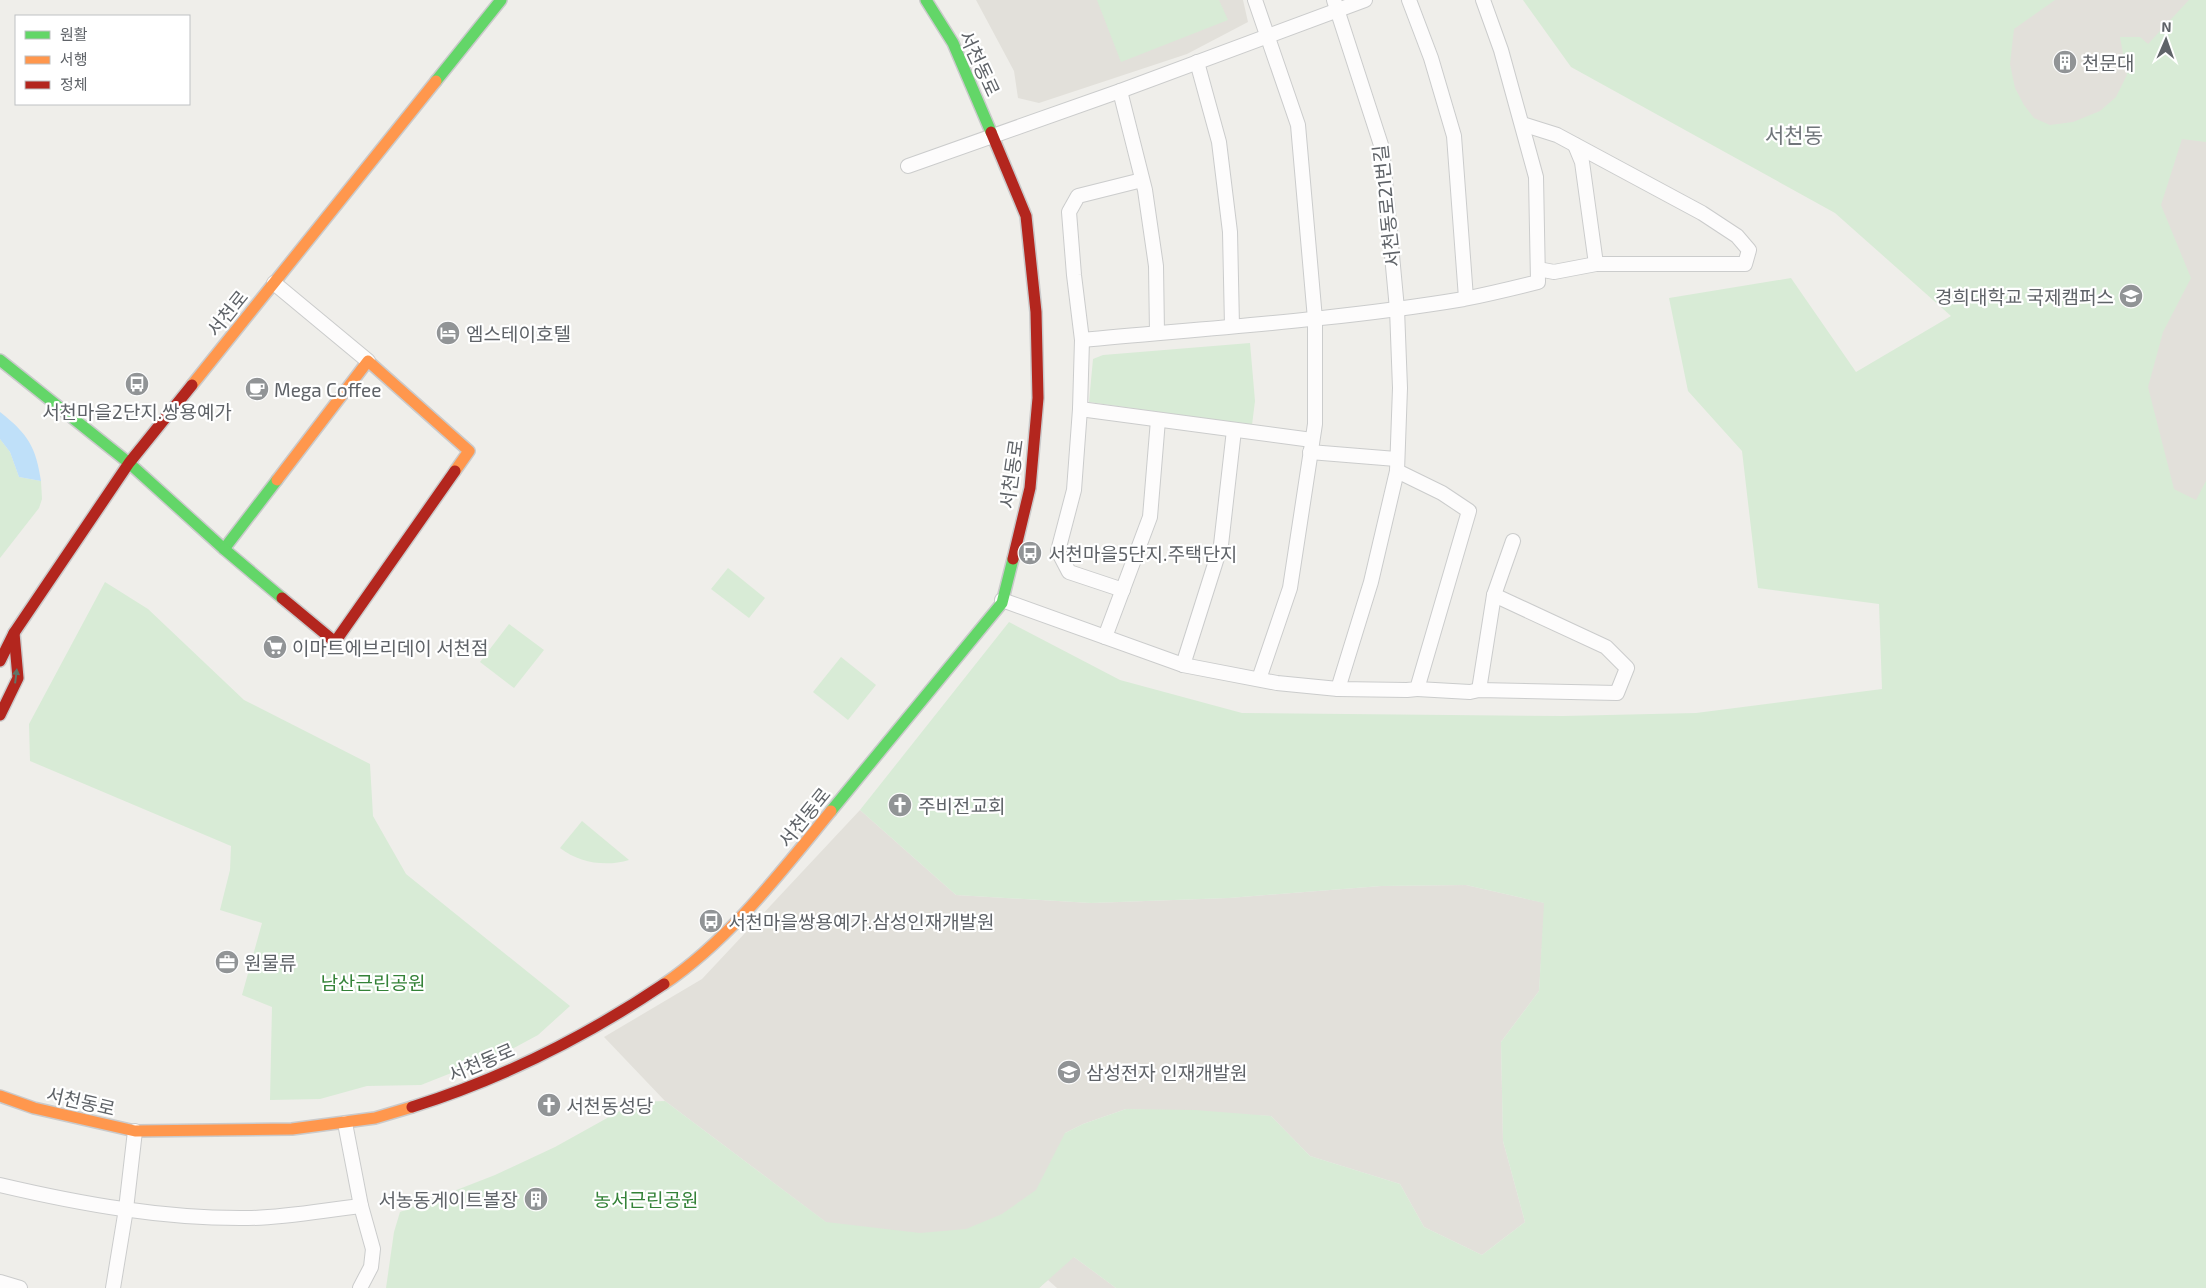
<svg xmlns="http://www.w3.org/2000/svg" width="2206" height="1288" font-family="'Exo 2','Noto Sans KR',sans-serif">
  <style>
    .education { fill: #e2e0da }
    .green { fill: #d8ebd6 }
    .water { fill: #bfe0f9 }
    .lines { fill: none; stroke-linecap: round; stroke-linejoin: round }
    .street-casing { stroke: #cbcccc; stroke-width: 16 }
    .fast-casing { stroke: #cacacb; stroke-width: 14 }
    .slow-casing { stroke: #cacacb; stroke-width: 14 }
    .jam-casing { stroke: #cacacb; stroke-width: 14 }
    .street { stroke: #fdfcfc; stroke-width: 14 }
    .fast { stroke: #63d668; stroke-width: 11 }
    .slow { stroke: #ff974d; stroke-width: 11 }
    .jam { stroke: #b3261e; stroke-width: 11 }
    .oneway { fill: #607468 }
    .labels { text-anchor: middle; dominant-baseline: central; stroke-width: 4.5; stroke-linejoin: round; paint-order: stroke }
    .poi-label { font-size: 19px; fill: #5f6368; stroke: #fff; text-anchor: start }
    .street-label { font-size: 19px; fill: #5f6368; stroke: #fff }
    .park-label { font-size: 19px; fill: #348238; stroke: #fff }
    .quarter-label { font-size: 21px; fill: #70757a; stroke: #fff }
  </style>
  <rect width="100%" height="100%" fill="#efeeea"/>
  <g class="education">
    <polygon points="976,0 1243,0 1248,22 1187,54 1039,103 1018,98 1014,71"/>
    <polygon points="1675,0 2206,0 2206,542 2074,377"/>
    <polygon points="860,810 956,895 1091,903 1229,898 1381,886 1466,885 1545,903 1539,991 1501,1042 1503,1141 1525,1222 1482,1255 1424,1227 1400,1184 1310,1156 1271,1116 1126,1109 1083,1124 1065,1133 1074,1257 1116,1288 1057,1288 1048,1280 1039,1288 872,1257 665,1101 604,1037 702,979"/>
  </g>
  <g class="green">
    <polygon points="1097,0 1219,0 1228,20 1121,62"/>
    <polygon points="1523,0 2055,0 2014,29 2010,64 2015,88 2024,105 2034,118 2050,125 2073,122 2100,111 2116,97 2127,75 2120,37 2140,37 2148,44 2189,0 2206,0 2206,142 2182,139 2161,205 2191,278 2163,332 2148,387 2174,489 2196,500 2206,481 2206,1288 1116,1288 1074,1257 1039,1288 386,1288 394,1232 400,1212 495,1175 555,1147 636,1102 665,1101 826,1222 920,1233 966,1229 1002,1214 1036,1190 1065,1133 1083,1124 1126,1109 1195,1110 1271,1116 1310,1156 1400,1184 1424,1227 1482,1255 1525,1222 1503,1141 1501,1042 1539,991 1544,903 1466,885 1381,886 1229,898 1091,903 956,895 860,810 1009,622 1120,680 1242,713 1563,716 1696,713 1882,689 1879,604 1758,588 1742,451 1688,391 1669,298 1791,278 1856,372 1951,316 1835,213 1571,67"/>
    <polygon points="1250,343 1255,401 1252,425 1089,402 1093,359 1103,355"/>
    <polygon points="0,439 10,452 19,477 41,481 42,499 39,508 0,558"/>
    <polygon points="728,568 765,598 749,618 711,589"/>
    <polygon points="105,582 148,609 244,700 370,764 373,816 406,874 570,1006 538,1035 512,1049 421,1085 367,1086 320,1099 270,1100 272,1007 242,995 262,923 220,910 230,870 231,846 30,761 29,724"/>
    <polygon points="509,624 544,650 514,688 480,662"/>
    <polygon points="841,657 876,685 848,720 813,692"/>
    <path d="M 582,821 L 629,860 C 606,867 579,863 560,848 Z"/>
  </g>
  <path class="water" d="M 0,412 C 28,434 36,447 41,481 L 19,477 L 10,452 L 0,439 Z"/>
  <g class="lines">
    <g class="street-casing">
      <g id="street">
        <polyline points="1255,0 1298,125 1315,319 1315,424 1290,588 1259,679"/>
        <polyline points="1334,0 1382,148 1397,309 1400,388 1397,471 1371,582 1338,689"/>
        <polyline points="1409,0 1431,58 1454,136 1466,298"/>
        <polyline points="1197,62 1219,142 1230,232 1232,326"/>
        <polyline points="1120,91 1145,190 1156,266 1157,333"/>
        <polyline points="1522,124 1557,135 1702,213 1737,236 1749,250 1745,264 1596,264 1554,272 1538,269"/>
        <polyline points="1575,145 1582,162 1596,264"/>
        <polyline points="908,166 1120,91 1365,0"/>
        <polyline points="274,283 368,361"/>
        <path d="M 1082,340 C 1210,328 1338,320 1464,299 C 1489,294 1514,288 1538,282 L 1536,177 L 1501,50 L 1483,0"/>
        <polyline points="1080,409 1312,440"/>
        <polyline points="1310,452 1396,459"/>
        <polyline points="1123,590 1069,572 1058,551 1074,490 1080,409 1082,340 1074,275 1069,212 1078,196 1142,180"/>
        <polyline points="1002,600 1183,665 1277,683 1338,689 1407,690 1417,689 1469,511 1442,493 1397,471"/>
        <polyline points="1105,637 1150,517 1158,420"/>
        <polyline points="1183,665 1221,545 1234,430"/>
        <polyline points="1417,689 1470,692 1479,690 1617,693 1627,668 1606,647 1494,595"/>
        <polyline points="1479,690 1494,595 1513,541"/>
        <polyline points="345,1123 361,1206 373,1249 371,1267 360,1288"/>
        <path d="M 0,1185 C 81,1204 164,1219 248,1218 C 284,1218 325,1210 361,1206"/>
        <polyline points="0,1282 20,1288"/>
        <polyline points="113,1288 126,1209 135,1131"/>
      </g>
    </g>
    <g class="fast-casing">
      <g id="fast">
        <polyline points="926,0 953,43 991,132"/>
        <polyline points="436,81 501,0"/>
        <polyline points="0,360 129,463 224,549 277,480"/>
        <polyline points="224,549 282,598"/>
        <polyline points="831,811 1002,603 1013,559"/>
      </g>
    </g>
    <g class="slow-casing">
      <g id="slow">
        <polyline points="192,385 436,81"/>
        <polyline points="277,480 368,361 469,451 455,471"/>
        <path d="M 664,984 C 730,939 781,872 831,811"/>
        <polyline points="0,1096 34,1108 135,1131 292,1129 375,1118 412,1107"/>
      </g>
    </g>
    <g class="jam-casing">
      <g id="jam">
        <polyline points="991,132 1026,216 1036,312 1038,398 1030,488 1013,559"/>
        <polyline points="282,598 335,642 455,471"/>
        <polyline points="0,661 14,633 129,463 192,385"/>
        <polyline points="0,715 18,678 14,633"/>
        <path d="M 412,1107 C 501,1079 587,1036 664,984"/>
      </g>
    </g>
    <use href="#street" class="street"/>
    <use href="#fast" class="fast"/>
    <use href="#slow" class="slow"/>
    <use href="#jam" class="jam"/>
  </g>
  <defs><path id="oneway-solid" d="M-6-.8H1V-3.2L6.5 0L1 3.2V.8H-6Z" transform="scale(1.25)"/></defs>
  <use class="oneway" href="#oneway-solid" transform="translate(16 676) rotate(-83)"/>
  <defs>
    <g id="building-disc" transform="scale(1.25)"><circle r="9.5" fill="#919496" stroke="#fff"/><path d="M-4-6H4V6H1V3H-1V6H-4ZM-2.5-4.3h1.7v1.8h-1.7ZM.8-4.3h1.7v1.8H.8ZM-2.5-1h1.7V.8h-1.7ZM.8-1h1.7V.8H.8Z" fill="#fff"/></g>
    <g id="university-disc" transform="scale(1.25)"><circle r="9.5" fill="#919496" stroke="#fff"/><path d="M0-5L7-2L0 1L-7-2ZM-4 1L0 2.5L4 1V4Q0 6-4 4Z" fill="#fff"/></g>
    <g id="hotel-disc" transform="scale(1.25)"><circle r="9.5" fill="#919496" stroke="#fff"/><path d="M-6-4.5h1.5V1H6V5H4.5V3h-9V5H-6ZM-4 0a1.8 1.8 0 1 1 3.6 0ZM.5 0V-2.5h3Q6-2.5 6 0Z" fill="#fff"/></g>
    <g id="bus-disc" transform="scale(1.25)"><circle r="9.5" fill="#919496" stroke="#fff"/><path d="M-5-6H5V4H4V6H2V4H-2V6H-4V4H-5ZM-3.5-4V0h7V-4ZM-3.5 1.2v1.5H-2V1.2ZM2 1.2v1.5H3.5V1.2Z" fill="#fff"/></g>
    <g id="cafe-disc" transform="scale(1.25)"><circle r="9.5" fill="#919496" stroke="#fff"/><path d="M-5.5-4.5H6V0H3Q3 3.5 0 3.5H-2.5Q-5.5 3.5-5.5 0ZM3-3.2v2h1.7v-2ZM-6 4.5H4V6H-6Z" fill="#fff"/></g>
    <g id="supermarket-disc" transform="scale(1.25)"><circle r="9.5" fill="#919496" stroke="#fff"/><path d="M-6-5.5h2.5l.6 2H6L4.5 2H-2.5L-4.4-4H-6ZM-1.5 3.2a1.3 1.3 0 1 0 .1 0ZM3 3.2a1.3 1.3 0 1 0 .1 0Z" fill="#fff"/></g>
    <g id="church-disc" transform="scale(1.25)"><circle r="9.5" fill="#919496" stroke="#fff"/><path d="M-1.2-6h2.4v3.5h3.3v2.4h-3.3V6h-2.4V-.1h-3.3v-2.4h3.3Z" fill="#fff"/></g>
    <g id="office-disc" transform="scale(1.25)"><circle r="9.5" fill="#919496" stroke="#fff"/><path d="M-6-3h4V-5.5h4V-3h4V5H-6ZM-1-4.5V-3h2v-1.5ZM-6 0V1H6V0Z" fill="#fff"/></g>
    <g id="school-disc" transform="scale(1.25)"><circle r="9.5" fill="#919496" stroke="#fff"/><path d="M0-5L7-2L0 1L-7-2ZM-4 1L0 2.5L4 1V4Q0 6-4 4Z" fill="#fff"/></g>
  </defs>
  <g fill-rule="evenodd">
    <use href="#building-disc" x="2065" y="62"/>
    <use href="#university-disc" x="2131" y="296"/>
    <use href="#hotel-disc" x="448" y="333"/>
    <use href="#bus-disc" x="137" y="384"/>
    <use href="#cafe-disc" x="257" y="389"/>
    <use href="#bus-disc" x="1030" y="553"/>
    <use href="#supermarket-disc" x="275" y="647"/>
    <use href="#church-disc" x="900" y="805"/>
    <use href="#bus-disc" x="711" y="921"/>
    <use href="#office-disc" x="227" y="962"/>
    <use href="#school-disc" x="1069" y="1072"/>
    <use href="#church-disc" x="549" y="1105"/>
    <use href="#building-disc" x="536" y="1199"/>
  </g>
  <g class="labels">
    <g class="poi-label">
      <text x="2082" y="62">천문대</text>
      <text x="2114" y="296" text-anchor="end">경희대학교 국제캠퍼스</text>
      <text x="466" y="333">엠스테이호텔</text>
      <text x="274" y="389">Mega Coffee</text>
      <text x="137" y="411" text-anchor="middle">서천마을2단지.쌍용예가</text>
      <text x="1048" y="553">서천마을5단지.주택단지</text>
      <text x="292" y="647">이마트에브리데이 서천점</text>
      <text x="918" y="805">주비전교회</text>
      <text x="728" y="921">서천마을쌍용예가.삼성인재개발원</text>
      <text x="244" y="962">원물류</text>
      <text x="1086" y="1072">삼성전자 인재개발원</text>
      <text x="566" y="1105">서천동성당</text>
      <text x="518" y="1199" text-anchor="end">서농동게이트볼장</text>
    </g>
    <g class="street-label">
      <text transform="translate(980 63) rotate(65)">서천동로</text>
      <text transform="translate(1386 206) rotate(-96)">서천동로21번길</text>
      <text transform="translate(227 313) rotate(-51)">서천로</text>
      <text transform="translate(1011 474) rotate(-82)">서천동로</text>
      <text transform="translate(804 817) rotate(-51)">서천동로</text>
      <text transform="translate(481 1062) rotate(-23)">서천동로</text>
      <text transform="translate(81 1101) rotate(13)">서천동로</text>
    </g>
    <g class="park-label">
      <text x="373" y="982">남산근린공원</text>
      <text x="646" y="1199">농서근린공원</text>
    </g>
    <g class="quarter-label">
      <text x="1794" y="134">서천동</text>
    </g>
  </g>
  <rect x="15" y="15" width="175" height="90" fill="#ffffff" stroke="#bfc1c3"/>
  <rect x="25" y="31" width="25" height="8" fill="#63d668" stroke="#bfc1c3"/>
  <text x="60" y="40" font-size="15" fill="#5f6368">원활</text>
  <rect x="25" y="56" width="25" height="8" fill="#ff974d" stroke="#bfc1c3"/>
  <text x="60" y="65" font-size="15" fill="#5f6368">서행</text>
  <rect x="25" y="81" width="25" height="8" fill="#b3261e" stroke="#bfc1c3"/>
  <text x="60" y="90" font-size="15" fill="#5f6368">정체</text>
  <g transform="translate(2166 40) rotate(2)" stroke="#ffffff" stroke-width="4" paint-order="stroke">
  <path d="M0-4L9 19L0 12L-9 19Z" fill="#5f6368"/>
  <text y="-8" font-size="14" font-weight="bold" text-anchor="middle" fill="#5f6368">N</text>
  </g>
</svg>
